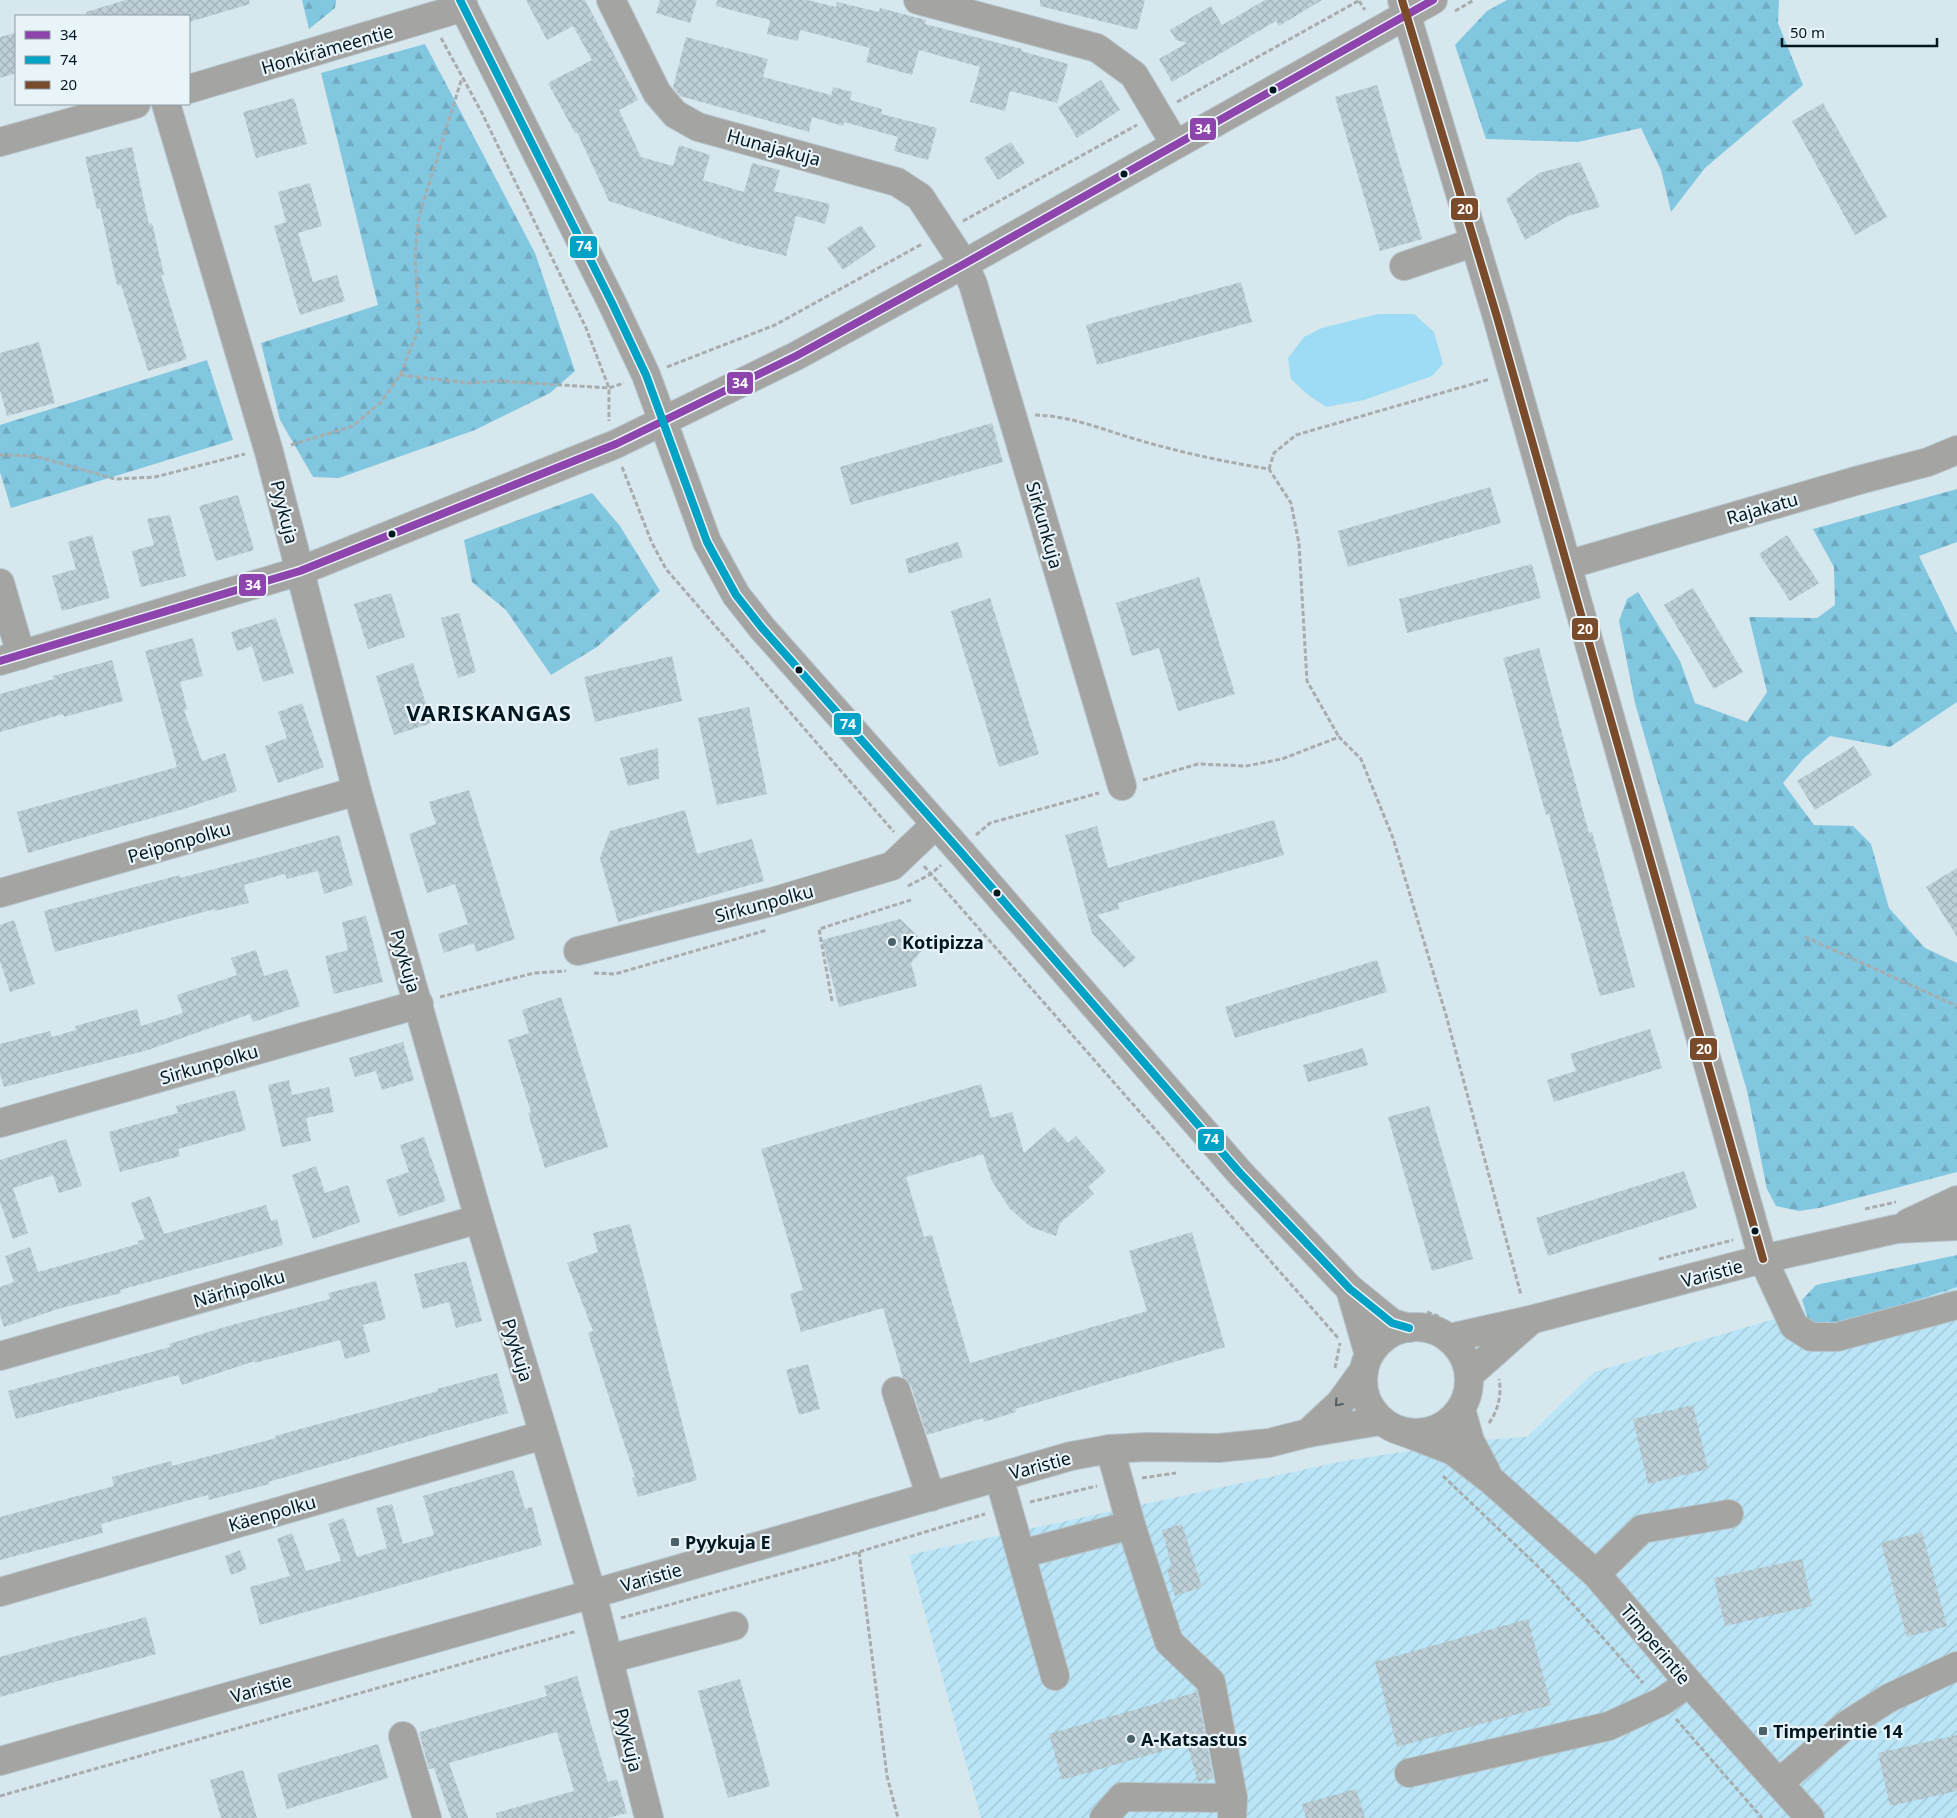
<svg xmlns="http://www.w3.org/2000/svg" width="1957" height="1818" font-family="'Noto Sans',sans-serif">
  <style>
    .industrial { fill: url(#industrial-furrows) }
    .green { fill: #9edcf5 }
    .forest { fill: url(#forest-firs) }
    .building { fill: url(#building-cross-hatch) }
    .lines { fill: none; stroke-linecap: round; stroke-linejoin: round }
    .minor-casing { stroke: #b6c5cb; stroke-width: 30 }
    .path { stroke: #a7acad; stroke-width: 3; stroke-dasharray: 5 2.5; stroke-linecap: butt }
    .minor { stroke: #a4a4a3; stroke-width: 28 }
    .bus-1-casing { stroke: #e9f4f9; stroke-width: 11 }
    .bus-2-casing { stroke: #e9f4f9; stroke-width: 11 }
    .bus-3-casing { stroke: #e9f4f9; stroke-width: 11 }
    .bus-1 { stroke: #8e44ad; stroke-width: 8 }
    .bus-2 { stroke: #00a2c5; stroke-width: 8 }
    .bus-3 { stroke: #7a4b2a; stroke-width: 8 }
    .oneway { stroke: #535e61 }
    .bus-dot { fill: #02171f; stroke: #e9f4f9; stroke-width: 2 }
    .poi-dot { fill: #4c6067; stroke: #e9f4f9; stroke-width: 2 }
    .labels { text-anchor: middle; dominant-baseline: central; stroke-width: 4.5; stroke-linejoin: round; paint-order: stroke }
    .street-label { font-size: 18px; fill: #02171f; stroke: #e9f4f9 }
    .poi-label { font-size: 18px; font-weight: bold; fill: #02171f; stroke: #e9f4f9; text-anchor: start }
    .district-label { font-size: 22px; font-weight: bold; letter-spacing: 1px; fill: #02171f; stroke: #e9f4f9 }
    .line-badge { stroke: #e9f4f9; stroke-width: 2 }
    .badge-label { font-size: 14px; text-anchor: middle; font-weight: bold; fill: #fff }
  </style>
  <defs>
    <pattern id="industrial-furrows" width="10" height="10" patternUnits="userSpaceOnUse" patternTransform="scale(1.25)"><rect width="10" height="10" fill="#bae5f7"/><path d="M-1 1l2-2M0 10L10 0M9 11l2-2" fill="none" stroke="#9ec4d3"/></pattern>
    <pattern id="forest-firs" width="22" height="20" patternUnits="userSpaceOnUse" patternTransform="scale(1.25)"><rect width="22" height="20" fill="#82c7e0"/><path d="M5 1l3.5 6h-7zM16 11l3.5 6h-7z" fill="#6faac0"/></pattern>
    <pattern id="building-cross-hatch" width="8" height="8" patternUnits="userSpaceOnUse" patternTransform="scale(1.25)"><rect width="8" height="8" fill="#bed0d7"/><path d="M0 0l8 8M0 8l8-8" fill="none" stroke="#a2b2b8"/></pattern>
  </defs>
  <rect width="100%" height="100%" fill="#d6e7ee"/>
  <polygon class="industrial" points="1957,1265 1957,1818 981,1818 909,1555 1339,1462 1470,1441 1527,1437 1594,1372"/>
  <polygon class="green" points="1378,314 1414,314 1434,332 1443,364 1432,376 1364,400 1326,407 1307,394 1291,379 1288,358 1304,337 1322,328"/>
  <g class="forest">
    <polygon points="302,0 336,0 335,8 309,29"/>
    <polygon points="1507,0 1779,0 1778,23 1803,85 1705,168 1671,212 1661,170 1641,128 1578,142 1486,139 1455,45 1487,11"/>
    <polygon points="425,44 535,253 575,371 550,393 475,430 339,478 313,477 280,420 261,343 378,305 321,73"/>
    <polygon points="207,360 233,440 11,508 0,472 0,425"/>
    <polygon points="1957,489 1957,542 1919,556 1957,634 1957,702 1890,747 1830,736 1804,758 1783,783 1814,825 1853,826 1871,844 1889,908 1925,948 1957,963 1957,1172 1819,1208 1799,1211 1776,1206 1767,1189 1747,1091 1635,703 1619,621 1627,599 1638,592 1680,661 1695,703 1747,722 1767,692 1749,617 1817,618 1835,605 1834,567 1813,529"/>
    <polygon points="592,493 620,526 660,591 597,647 551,675 506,610 472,582 464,540"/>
    <polygon points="1957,1255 1957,1287 1843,1324 1810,1324 1802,1300 1816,1285"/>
  </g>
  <g class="building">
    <polygon points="126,0 249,0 250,4 189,22 189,16 87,16 86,12"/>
    <polygon points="526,0 585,0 638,100 619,110 641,157 673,166 679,145 710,155 703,180 744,192 752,163 780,170 774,191 830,204 825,224 796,216 786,256 739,244 609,201 577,132 575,133 548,83 592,60 573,26 547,40"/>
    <polygon points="660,0 697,0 690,23 656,13"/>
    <polygon points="717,0 807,0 836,7 837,2 879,12 880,8 926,20 925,24 1022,49 1021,51 1068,64 1057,103 1010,91 1005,111 970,102 980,67 919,50 912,75 866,62 870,48 800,30 798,41 767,34 770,20 716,6"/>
    <polygon points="1040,0 1145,0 1137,30 1040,6"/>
    <polygon points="1265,0 1322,0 1279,26 1276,21 1172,82 1159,59 1187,43 1176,40 1170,30 1211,6 1222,25"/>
    <polygon points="16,33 16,73 0,78 0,37"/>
    <polygon points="686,37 768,59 763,77 831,95 833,87 852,92 850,100 882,109 881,114 937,128 928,160 894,151 898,137 844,122 843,126 812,117 809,132 680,96 673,87"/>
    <polygon points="1101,80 1120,110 1077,138 1058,107"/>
    <polygon points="1377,85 1422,239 1380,251 1335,97"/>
    <polygon points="294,98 307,144 256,158 243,112"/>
    <polygon points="1823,103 1887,217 1855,235 1792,121"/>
    <polygon points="1011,142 1025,163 998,180 984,158"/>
    <polygon points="132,147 149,224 152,223 164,275 161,275 187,359 148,371 121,285 117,285 100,208 97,209 85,157"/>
    <polygon points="1580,162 1600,207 1568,216 1525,240 1506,199 1539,173"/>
    <polygon points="310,183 322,226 298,233 313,282 337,275 345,301 300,315 274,226 286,222 278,192"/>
    <polygon points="861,225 876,247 843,270 827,248"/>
    <polygon points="1241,282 1252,322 1097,365 1086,325"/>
    <polygon points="39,342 55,403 7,416 0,390 0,353"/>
    <polygon points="992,423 1003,462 851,505 840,467"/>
    <polygon points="1490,487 1501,523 1348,567 1338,531"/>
    <polygon points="238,495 254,550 216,561 199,506"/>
    <polygon points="170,515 186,576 141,587 132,551 154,545 147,519"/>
    <polygon points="92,535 110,598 62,611 52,576 76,569 68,542"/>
    <polygon points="1787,535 1819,583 1790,601 1759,554"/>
    <polygon points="958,542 963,557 909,574 905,559"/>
    <polygon points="1532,564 1541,598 1407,633 1399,599"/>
    <polygon points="1199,577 1235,694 1178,711 1159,648 1132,656 1116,603"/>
    <polygon points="1693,588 1743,672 1714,689 1664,605"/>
    <polygon points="391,593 405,637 368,649 354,604"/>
    <polygon points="990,598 1039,754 999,767 951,611"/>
    <polygon points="459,613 476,672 458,678 441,618"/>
    <polygon points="276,618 294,673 263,682 252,646 237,651 231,632"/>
    <polygon points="193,638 203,676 180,682 187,709 184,710 202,761 225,753 237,791 187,808 28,853 17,812 177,767 145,651"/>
    <polygon points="1539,648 1589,833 1592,832 1635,987 1600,996 1549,814 1546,815 1503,658"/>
    <polygon points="672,656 682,701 595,722 584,677"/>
    <polygon points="112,660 123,701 64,717 63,714 0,732 0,694 54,679 53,676"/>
    <polygon points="413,663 432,723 394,735 376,676"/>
    <polygon points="302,703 324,767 278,783 265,746 287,738 278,712"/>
    <polygon points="749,707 767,794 717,805 698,718"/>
    <polygon points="1854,746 1872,775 1815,810 1797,781"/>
    <polygon points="658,748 659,779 628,786 620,758"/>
    <polygon points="469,790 515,939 476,952 474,943 444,953 438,934 468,924 455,884 427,893 409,834 436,824 429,802"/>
    <polygon points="685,810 697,854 752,839 764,881 618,922 600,858 610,831"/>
    <polygon points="1274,820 1284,855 1118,903 1119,909 1097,915 1136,958 1124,968 1092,933 1065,835 1097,826 1108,868"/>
    <polygon points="339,835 353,885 324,894 318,871 287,879 285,874 244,885 249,903 215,911 215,909 55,952 44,911 180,875 180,878 264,856"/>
    <polygon points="1957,868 1957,937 1926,887"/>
    <polygon points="366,916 383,982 334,994 325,956 348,950 342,922"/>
    <polygon points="900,919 927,945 911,963 917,986 839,1007 822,940"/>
    <polygon points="14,920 35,984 10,992 0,961 0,925"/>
    <polygon points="256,950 264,976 287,969 300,1006 253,1022 250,1014 148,1050 4,1087 0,1074 0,1044 50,1031 52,1037 76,1030 75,1026 137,1009 141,1026 183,1013 177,995 237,975 231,958"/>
    <polygon points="1377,960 1387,992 1235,1038 1225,1007"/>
    <polygon points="561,997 608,1147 545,1168 528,1113 531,1112 508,1040 529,1033 522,1010"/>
    <polygon points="1650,1029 1662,1068 1554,1102 1547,1080 1576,1071 1570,1054"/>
    <polygon points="403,1042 414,1080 382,1090 376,1071 355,1077 349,1058"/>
    <polygon points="1363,1048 1368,1065 1308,1082 1303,1065"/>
    <polygon points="289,1080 292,1095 329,1087 334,1112 306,1118 311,1141 282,1147 268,1085"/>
    <polygon points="981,1084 991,1118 1012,1112 1024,1153 1054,1127 1068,1143 1076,1136 1106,1171 1088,1187 1094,1194 1060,1223 1056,1236 1031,1227 1010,1209 992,1181 983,1154 906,1177 924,1237 932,1235 970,1363 1147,1311 1129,1251 1192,1232 1225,1347 1015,1409 1016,1412 984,1422 983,1418 927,1435 911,1386 903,1378 883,1308 801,1332 790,1294 803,1290 761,1149"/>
    <polygon points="235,1090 246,1130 178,1149 180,1156 120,1172 109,1132 178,1113 176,1106"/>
    <polygon points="1429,1106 1473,1259 1432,1271 1388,1117"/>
    <polygon points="424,1137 446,1201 399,1217 386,1180 409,1172 400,1145"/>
    <polygon points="66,1139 82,1186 59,1193 53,1175 13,1188 28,1233 13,1239 0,1202 0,1160"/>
    <polygon points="316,1166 325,1193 348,1185 360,1222 313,1239 292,1175"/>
    <polygon points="1684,1171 1697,1208 1548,1256 1536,1218"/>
    <polygon points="150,1196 164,1234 266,1205 271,1221 277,1219 283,1245 120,1290 121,1293 61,1308 4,1327 0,1315 0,1287 14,1282 5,1256 30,1247 38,1272 138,1244 138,1241 145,1239 131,1203"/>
    <polygon points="630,1224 697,1480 638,1497 632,1478 635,1477 588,1333 593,1331 567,1263 598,1252 593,1233"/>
    <polygon points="466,1261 482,1321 456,1328 449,1302 423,1309 414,1274"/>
    <polygon points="376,1281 386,1319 363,1325 370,1352 345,1359 340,1340 255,1363 255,1361 182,1385 178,1375 16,1419 8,1391 170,1347 169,1344 228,1326 330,1299 328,1293"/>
    <polygon points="808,1364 820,1409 799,1415 786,1370"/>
    <polygon points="497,1373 508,1413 268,1482 269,1484 209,1500 208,1495 101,1524 103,1533 0,1560 0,1517 114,1486 112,1477 171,1461 172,1466 276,1438 275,1436 438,1391 437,1389"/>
    <polygon points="1693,1405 1708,1469 1648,1484 1633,1419"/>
    <polygon points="513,1470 525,1509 532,1507 542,1545 260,1625 250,1587 290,1576 277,1539 292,1533 306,1571 341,1561 328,1524 344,1518 357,1557 387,1548 376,1508 392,1504 403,1544 434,1535 423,1496"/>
    <polygon points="1182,1524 1202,1587 1175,1596 1167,1570 1172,1568 1162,1530"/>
    <polygon points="1922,1532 1947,1626 1907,1637 1881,1543"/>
    <polygon points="240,1550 247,1569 231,1575 225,1556"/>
    <polygon points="1802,1559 1812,1606 1725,1626 1714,1578"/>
    <polygon points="146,1617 156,1654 0,1697 0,1657"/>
    <polygon points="1528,1619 1551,1705 1397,1747 1375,1662"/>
    <polygon points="577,1676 608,1782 617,1779 627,1813 608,1818 497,1818 496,1813 574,1791 557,1732 449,1763 468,1818 451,1818 434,1768 429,1769 419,1732 547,1696 544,1686"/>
    <polygon points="740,1679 770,1786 728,1798 698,1691"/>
    <polygon points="1197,1692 1213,1778 1198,1782 1187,1744 1062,1780 1049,1734"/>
    <polygon points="1957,1735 1957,1791 1890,1806 1878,1753"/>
    <polygon points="378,1744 388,1778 287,1809 277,1774"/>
    <polygon points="243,1770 257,1818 221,1818 210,1780"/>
    <polygon points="1356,1789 1365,1818 1306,1818 1302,1804"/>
  </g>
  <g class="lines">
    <g class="minor-casing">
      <g id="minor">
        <polyline points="460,0 612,303 646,375 707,542 736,595 762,628 959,850 1240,1173 1350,1289 1392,1323 1409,1328"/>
        <polyline points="611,0 657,93 675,114 698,127 897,182 920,197 964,264 973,284 1122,786"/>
        <polyline points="918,0 1097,48 1134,75 1175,144"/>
        <polyline points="1402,0 1497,317 1763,1259 1794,1326 1811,1337 1837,1337 1957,1305"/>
        <polyline points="189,89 464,7"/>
        <polyline points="166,104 269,452 357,791 479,1219 592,1594 649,1818"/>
        <polyline points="0,142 136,104"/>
        <polyline points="1404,266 1475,242"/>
        <polyline points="1567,565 1859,480 1928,462 1957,450"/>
        <polyline points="0,583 21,655"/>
        <polyline points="0,661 300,571 616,444 796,356 964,264 1433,0"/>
        <polyline points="0,893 357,791"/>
        <polyline points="578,951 775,901 892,866 935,825"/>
        <polyline points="0,1123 419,1004"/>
        <polyline points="1908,1223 1957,1200"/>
        <polyline points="1350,1289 1369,1355"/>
        <circle cx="1416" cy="1380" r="53"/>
        <polyline points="1450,1338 1530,1320 1763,1259 1896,1229 1957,1226"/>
        <polyline points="0,1356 479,1219"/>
        <polyline points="1469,1375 1530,1321"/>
        <polyline points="896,1391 931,1497"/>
        <polyline points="1461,1409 1470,1441 1486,1471"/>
        <polyline points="1404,1432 1453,1451 1492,1481 1596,1574 1689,1683 1810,1818"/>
        <polyline points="1308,1433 1340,1403 1364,1370"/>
        <polyline points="1110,1449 1131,1525 1169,1642 1211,1682 1233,1798 1232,1818"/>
        <polyline points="999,1477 1055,1676"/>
        <polyline points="1021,1554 1131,1525"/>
        <polyline points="1596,1574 1642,1529 1729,1514"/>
        <polyline points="0,1592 543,1435"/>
        <polyline points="609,1659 734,1626"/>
        <polyline points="403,1736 427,1818"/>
        <polyline points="0,1761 592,1594 1071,1456 1110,1449 1147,1447 1218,1448 1269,1443 1308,1433 1380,1421"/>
        <polyline points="1409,1773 1609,1726 1661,1702 1689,1683"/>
        <polyline points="1779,1783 1845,1726 1889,1698 1957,1666"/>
        <polyline points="1104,1818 1122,1797 1233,1798"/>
      </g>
    </g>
    <g class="path">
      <polyline points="1359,1 1365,10"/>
      <polyline points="1455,11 1474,0"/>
      <polyline points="441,38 482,113 586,328 609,388 609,421"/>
      <polyline points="1177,102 1360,0"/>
      <polyline points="963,221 1137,125"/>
      <polyline points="667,367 775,325 922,244"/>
      <polyline points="400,375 419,328 415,254 419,216 462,78"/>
      <path d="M 1035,415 C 1071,416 1101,429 1135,439 C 1179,452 1225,462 1269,469 L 1291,503 L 1299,544 L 1307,681 L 1339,737"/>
      <polyline points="291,445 353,426 381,402 400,375 469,383 499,381 609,388 624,383"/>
      <polyline points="0,455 35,456 115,479 155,477 245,454"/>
      <polyline points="622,467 652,543 666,569 894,832"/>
      <polyline points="1269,469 1274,453 1296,435 1490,379"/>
      <polyline points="1143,780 1198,764 1246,766 1282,759 1339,737 1361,759 1393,838 1446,1015 1521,1295"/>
      <polyline points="976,835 990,823 1099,793"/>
      <polyline points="924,866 1339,1339"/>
      <polyline points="908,886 931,874 941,865"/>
      <polyline points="1805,937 1957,1006"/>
      <polyline points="594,973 615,974 767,930"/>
      <polyline points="440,997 534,973 566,971"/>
      <polyline points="832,1001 819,929 911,900"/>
      <polyline points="1865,1209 1896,1202"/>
      <polyline points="1659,1259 1733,1240"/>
      <polyline points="1427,1312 1440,1317"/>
      <polyline points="1335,1368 1340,1343"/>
      <path d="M 1489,1423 C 1498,1411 1502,1394 1499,1379"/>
      <polyline points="1443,1476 1548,1576 1643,1683"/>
      <polyline points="1142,1478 1176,1473"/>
      <polyline points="1030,1502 1097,1486"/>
      <polyline points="859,1552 887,1776 898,1818"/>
      <polyline points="621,1618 832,1560 985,1514"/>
      <polyline points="1676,1719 1762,1818"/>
      <polyline points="0,1796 577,1631"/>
    </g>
    <use href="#minor" class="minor"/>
    <g class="bus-1-casing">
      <polyline id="bus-1" points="0,661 300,571 616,444 796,356 964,264 1433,0"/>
    </g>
    <g class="bus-2-casing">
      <polyline id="bus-2" points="460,0 612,303 646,375 707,542 736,595 762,628 959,850 1240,1173 1350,1289 1392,1323 1409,1328"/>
    </g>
    <g class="bus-3-casing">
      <polyline id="bus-3" points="1402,0 1497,317 1763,1259"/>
    </g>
    <use href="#bus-1" class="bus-1"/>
    <use href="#bus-2" class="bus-2"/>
    <use href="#bus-3" class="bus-3"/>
  </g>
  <defs><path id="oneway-chevron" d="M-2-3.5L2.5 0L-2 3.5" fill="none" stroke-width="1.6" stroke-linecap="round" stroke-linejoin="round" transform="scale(1.25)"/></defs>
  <use class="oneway" href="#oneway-chevron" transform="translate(1338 1403) rotate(132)"/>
  <g class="bus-dot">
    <circle cx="1273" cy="90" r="4.5"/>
    <circle cx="1124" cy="174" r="4.5"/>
    <circle cx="392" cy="534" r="4.5"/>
    <circle cx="799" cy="670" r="4.5"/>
    <circle cx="997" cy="893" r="4.5"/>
    <circle cx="1755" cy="1231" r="4.5"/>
  </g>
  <g class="poi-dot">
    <circle cx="892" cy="942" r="5"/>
    <rect x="670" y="1537" width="10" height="10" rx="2.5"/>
    <rect x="1758" y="1726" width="10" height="10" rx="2.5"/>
    <circle cx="1131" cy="1739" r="5"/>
  </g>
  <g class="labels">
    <g class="street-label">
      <text transform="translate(327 49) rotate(-16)">Honkirämeentie</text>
      <text transform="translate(774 147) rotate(15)">Hunajakuja</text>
      <text transform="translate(1762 508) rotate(-16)">Rajakatu</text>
      <text transform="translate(285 512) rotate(76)">Pyykuja</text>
      <text transform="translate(1045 525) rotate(74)">Sirkunkuja</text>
      <text transform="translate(179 842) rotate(-16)">Peiponpolku</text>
      <text transform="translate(764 903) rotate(-15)">Sirkunpolku</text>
      <text transform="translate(406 961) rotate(74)">Pyykuja</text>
      <text transform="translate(209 1064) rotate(-16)">Sirkunpolku</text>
      <text transform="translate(1712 1273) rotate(-15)">Varistie</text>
      <text transform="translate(239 1288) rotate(-16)">Närhipolku</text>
      <text transform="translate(518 1350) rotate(73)">Pyykuja</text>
      <text transform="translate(1040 1465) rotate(-15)">Varistie</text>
      <text transform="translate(272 1513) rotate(-16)">Käenpolku</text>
      <text transform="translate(651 1577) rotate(-16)">Varistie</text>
      <text transform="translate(1656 1644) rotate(50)">Timperintie</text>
      <text transform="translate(261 1688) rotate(-16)">Varistie</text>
      <text transform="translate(629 1740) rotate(76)">Pyykuja</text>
    </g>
    <g class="poi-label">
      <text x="902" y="942">Kotipizza</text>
      <text x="685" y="1542">Pyykuja E</text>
      <text x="1773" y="1731">Timperintie 14</text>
      <text x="1141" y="1739">A-Katsastus</text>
    </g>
    <g class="district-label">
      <text x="489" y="712">VARISKANGAS</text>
    </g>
  </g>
  <g class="line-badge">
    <rect x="1189" y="117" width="28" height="24" rx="5" fill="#8e44ad"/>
    <rect x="1450" y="197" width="29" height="24" rx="5" fill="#7a4b2a"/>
    <rect x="569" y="235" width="29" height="24" rx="5" fill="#00a2c5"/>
    <rect x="726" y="371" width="28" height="24" rx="5" fill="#8e44ad"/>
    <rect x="238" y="573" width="29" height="24" rx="5" fill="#8e44ad"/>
    <rect x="1571" y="617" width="28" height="24" rx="5" fill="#7a4b2a"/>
    <rect x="833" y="712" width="29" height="24" rx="5" fill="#00a2c5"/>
    <rect x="1689" y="1037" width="29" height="24" rx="5" fill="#7a4b2a"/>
    <rect x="1197" y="1128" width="28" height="24" rx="5" fill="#00a2c5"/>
  </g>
  <g class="badge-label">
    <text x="1203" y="134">34</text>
    <text x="1465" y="214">20</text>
    <text x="584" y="251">74</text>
    <text x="740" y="388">34</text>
    <text x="253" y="590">34</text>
    <text x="1585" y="634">20</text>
    <text x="848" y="729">74</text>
    <text x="1704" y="1054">20</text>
    <text x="1211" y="1144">74</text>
  </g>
  <rect x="15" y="15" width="175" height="90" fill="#e9f4f9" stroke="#8d9ca2"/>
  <rect x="25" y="31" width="25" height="8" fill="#8e44ad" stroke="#8d9ca2"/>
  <text x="60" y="40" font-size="15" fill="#02171f">34</text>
  <rect x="25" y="56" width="25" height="8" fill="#00a2c5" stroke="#8d9ca2"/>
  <text x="60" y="65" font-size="15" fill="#02171f">74</text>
  <rect x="25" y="81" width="25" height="8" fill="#7a4b2a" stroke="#8d9ca2"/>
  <text x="60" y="90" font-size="15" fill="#02171f">20</text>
  <path d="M1782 38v8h155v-8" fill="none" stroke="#02171f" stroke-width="2.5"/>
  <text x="1790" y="38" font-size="15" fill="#02171f" stroke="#e9f4f9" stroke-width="4" paint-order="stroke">50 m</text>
</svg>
